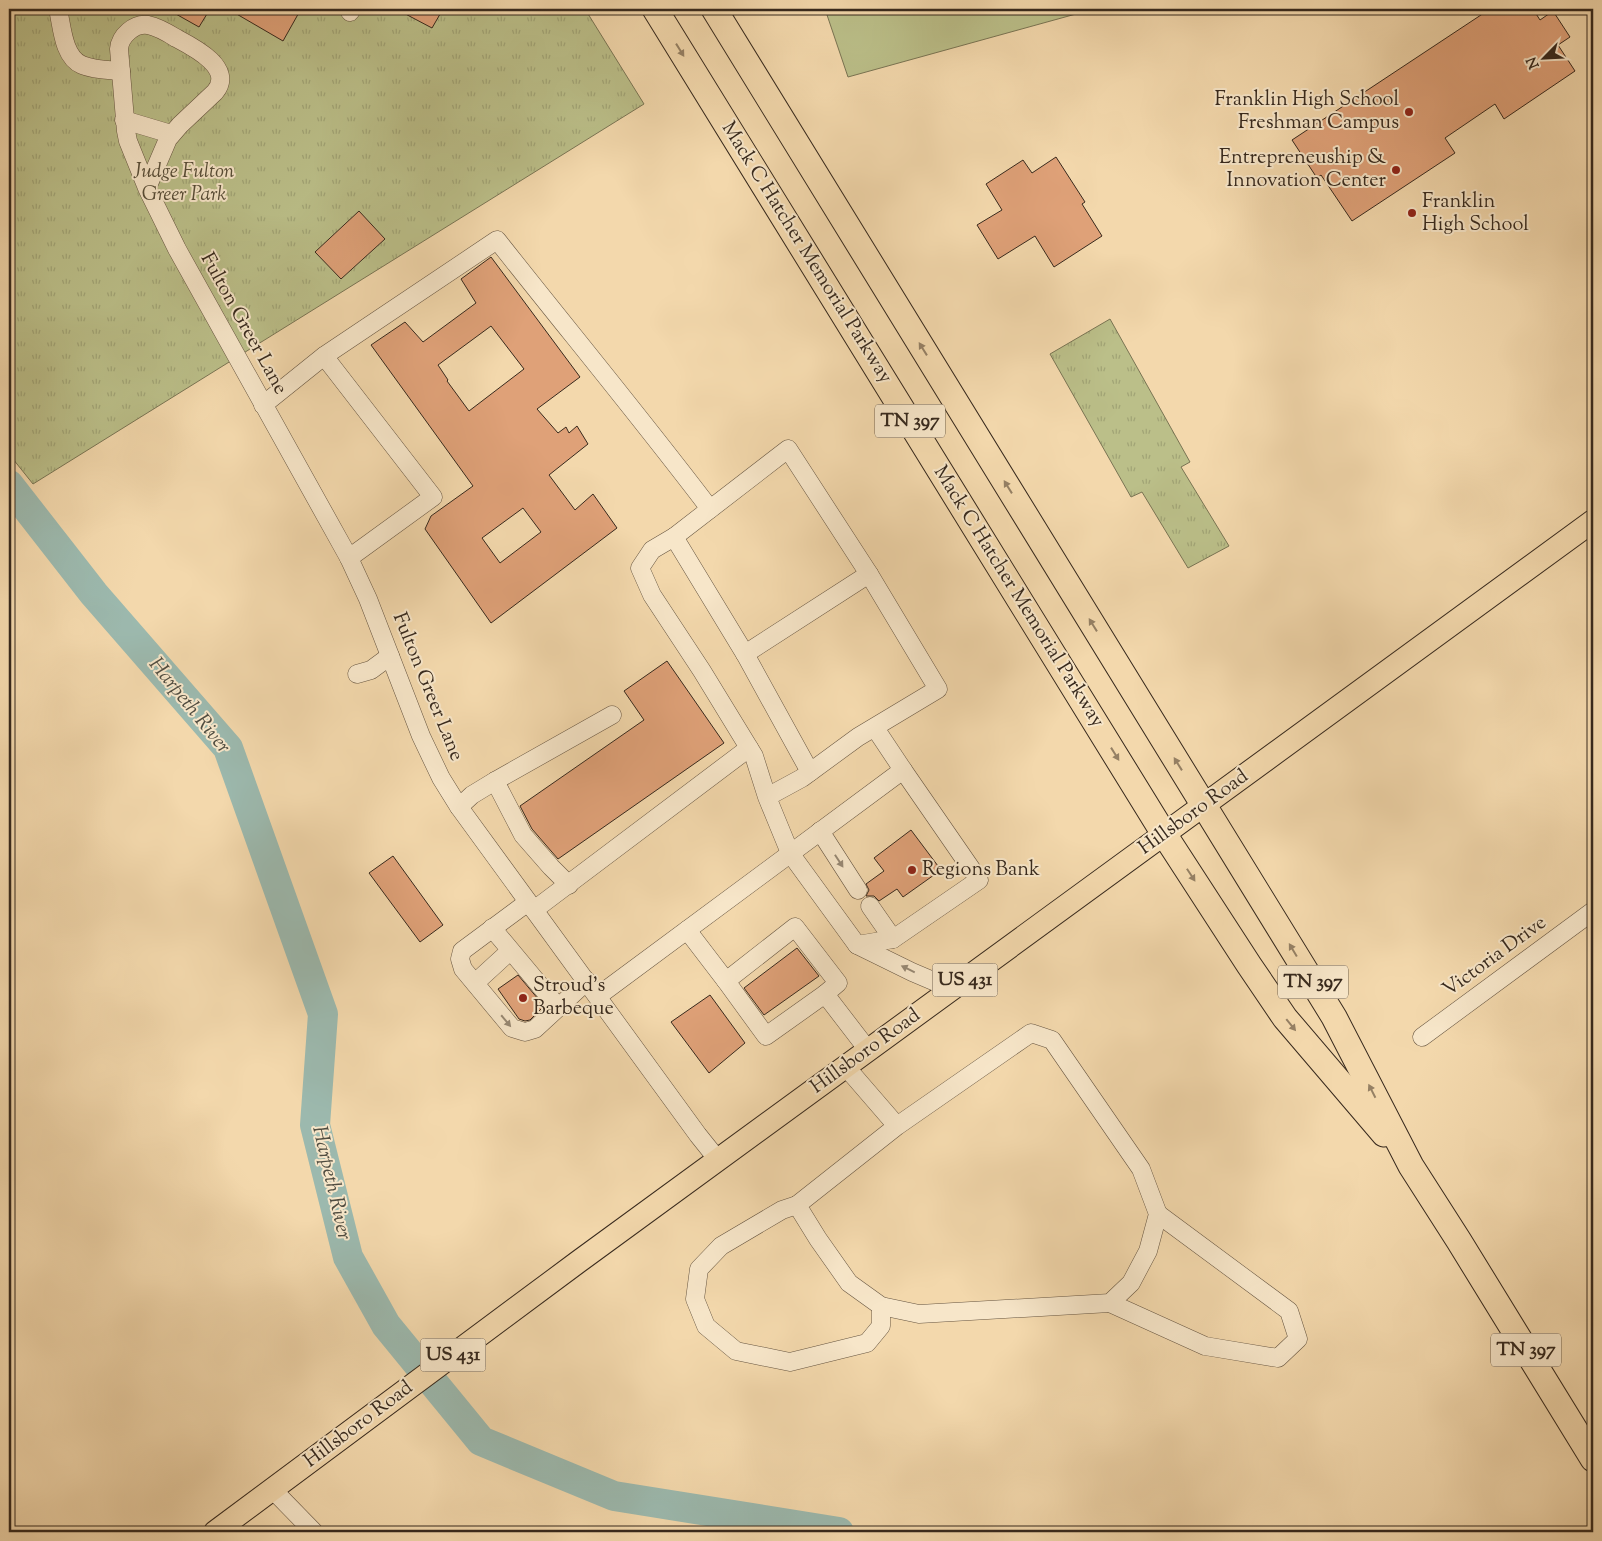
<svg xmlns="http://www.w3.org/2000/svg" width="1602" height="1541" font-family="'Sorts Mill Goudy',serif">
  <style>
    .green { fill: #bbbf89; stroke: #797453 }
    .park { fill: url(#park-tufts); stroke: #797453 }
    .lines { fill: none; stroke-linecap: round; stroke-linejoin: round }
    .river { stroke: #9cb9ae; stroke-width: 30 }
    .building { fill: #dfa178; stroke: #37291d; fill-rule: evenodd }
    .minor-casing { stroke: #665541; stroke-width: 19 }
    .major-casing { stroke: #37291d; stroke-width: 24 }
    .highway-casing { stroke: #37291d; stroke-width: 27 }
    .minor { stroke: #f7e6c9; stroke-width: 18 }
    .major { stroke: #f3d8ac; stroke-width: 22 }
    .highway { stroke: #f3d8ac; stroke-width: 25 }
    .oneway { fill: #958064 }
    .oneway2 { fill: #978873 }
    .poi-dot { fill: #8f2418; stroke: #f7e6c9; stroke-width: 2 }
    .labels { text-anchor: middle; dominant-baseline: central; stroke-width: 4; stroke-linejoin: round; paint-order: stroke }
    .shield { fill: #f7e6c9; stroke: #716251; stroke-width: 1 }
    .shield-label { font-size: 19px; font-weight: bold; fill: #37291d }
    .poi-label { font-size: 20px; fill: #37291d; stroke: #f7e6c9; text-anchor: start }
    .park-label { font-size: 20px; font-style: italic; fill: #584e38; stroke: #f7e6c9 }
    .street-label { font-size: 20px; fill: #37291d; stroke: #f7e6c9 }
    .water-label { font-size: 21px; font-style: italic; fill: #504d41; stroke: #f7e6c9 }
  </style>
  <defs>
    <pattern id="park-tufts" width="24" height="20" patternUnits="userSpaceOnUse" patternTransform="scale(1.25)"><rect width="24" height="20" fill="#bbbf89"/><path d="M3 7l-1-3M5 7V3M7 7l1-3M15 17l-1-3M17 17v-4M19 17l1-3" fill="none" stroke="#a1a476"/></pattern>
  </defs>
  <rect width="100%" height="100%" fill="#f3d8ac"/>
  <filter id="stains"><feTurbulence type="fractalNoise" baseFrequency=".004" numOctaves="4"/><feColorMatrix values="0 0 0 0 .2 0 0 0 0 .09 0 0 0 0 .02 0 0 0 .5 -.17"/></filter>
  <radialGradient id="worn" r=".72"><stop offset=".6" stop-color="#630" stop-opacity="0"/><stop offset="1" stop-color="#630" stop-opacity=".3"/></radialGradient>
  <polygon class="green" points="825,9 1094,9 848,77"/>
  <g class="park">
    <polygon points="9,9 585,9 644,104 33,484 9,454"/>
    <polygon points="1110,319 1190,462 1181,467 1229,546 1188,568 1142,492 1131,497 1050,354"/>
  </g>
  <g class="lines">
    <polyline class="river" points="9,485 94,594 228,748 323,1014 315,1125 348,1257 386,1325 481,1441 614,1496 839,1532"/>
  </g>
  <g class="building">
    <polygon points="167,9 210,9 199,27"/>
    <polygon points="228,9 301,9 283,41"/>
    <polygon points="396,9 443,9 432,28"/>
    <polygon points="1490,9 1533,9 1540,20 1553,11 1570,37 1558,45 1575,71 1504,119 1495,104 1445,138 1455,153 1352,221 1321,175 1317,178 1292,140"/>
    <polygon points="1056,157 1085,202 1082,204 1102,236 1054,267 1035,236 998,259 977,225 1002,210 986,184 1023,160 1032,173"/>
    <polygon points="359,211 385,239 341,279 315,252"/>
    <path d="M 491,257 L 580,377 L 537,409 L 558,433 L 566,427 L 569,433 L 577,426 L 588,444 L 549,475 L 575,510 L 593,494 L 617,528 L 491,623 L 425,529 L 431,516 L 473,486 L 371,345 L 405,322 L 423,342 L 476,303 L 461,279 ZM 491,326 L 524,369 L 469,411 L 447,381 L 448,380 L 438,365 ZM 523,508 L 541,532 L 500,563 L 482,538 Z"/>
    <polygon points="667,661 724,743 558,859 532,829 520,806 644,720 624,691"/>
    <polygon points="911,830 941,870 903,897 897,889 879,901 874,896 866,896 869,890 866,884 884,871 874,858"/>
    <polygon points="393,856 443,925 420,942 369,873"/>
    <polygon points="797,948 819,976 764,1015 744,988"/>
    <polygon points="518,975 544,1006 530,1020 525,1021 519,1019 498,989"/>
    <polygon points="710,995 745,1043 709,1073 671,1022"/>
  </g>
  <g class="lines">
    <g class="minor-casing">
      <g id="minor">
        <path d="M 58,9 C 62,26 63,57 82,65 C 94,70 109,70 121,71"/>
        <polyline points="350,12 352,9"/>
        <polyline points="124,120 171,134"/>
        <path d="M 147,188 L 128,141 L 126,131 L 119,49 C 120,36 134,23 148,25 C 158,27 168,33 176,38 C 193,47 235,68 215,92 L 180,125 L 168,139 L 147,188 L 177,249 L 349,558 L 368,599 L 421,736 L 441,778 L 459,807 L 698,1135 L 718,1160"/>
        <polyline points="324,356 433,497 349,558"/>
        <path d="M 263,405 L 324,356 L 497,240 C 568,330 641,418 710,509"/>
        <polyline points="674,537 788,449 869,574"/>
        <polyline points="745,654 810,772"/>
        <polyline points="357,674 371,670 390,656"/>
        <polyline points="875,728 903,770"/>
        <polyline points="495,781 523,835 551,867 569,885"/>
        <polyline points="767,797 802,778 858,737 938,689 869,574 745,654 674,537 652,550 640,568 652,595 702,671 754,756 767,797 790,853 857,945 912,972 952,989"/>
        <polyline points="459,807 472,795 495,781 612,715"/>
        <polyline points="820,831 858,890"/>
        <polyline points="528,902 462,951 460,959 463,969 512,1028 525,1032 535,1029 587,981"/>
        <polyline points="870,906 893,939"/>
        <polyline points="534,910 749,748"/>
        <polyline points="492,928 558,1007"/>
        <polyline points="687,930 726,981 795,927 838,983 825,994 868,1050"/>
        <polyline points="726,981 766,1036 825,994"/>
        <polyline points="475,983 510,951"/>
        <polyline points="598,996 903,770 979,880 893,939 857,945"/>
        <polyline points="1422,1037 1593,911"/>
        <polyline points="846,1067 897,1126 797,1205 818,1239 849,1283 881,1306 919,1314 1110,1303 1131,1283 1148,1251 1158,1214 1141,1169 1052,1040 1031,1033 897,1126"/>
        <polyline points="797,1205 782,1210 721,1246 699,1269 695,1299 706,1326 736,1351 790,1362 867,1343 881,1326 881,1306"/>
        <polyline points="1110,1303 1205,1346 1278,1358 1298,1339 1289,1311 1158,1214"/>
        <polyline points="273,1490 314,1532"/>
      </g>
    </g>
    <g class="major-casing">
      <polyline id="major" points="215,1532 578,1262 1593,521"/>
    </g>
    <g class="highway-casing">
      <g id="highway">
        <polyline points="655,9 1164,834 1249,965 1285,1018 1384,1134"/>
        <polyline points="714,9 1334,1017 1411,1166 1459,1241 1593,1459"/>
      </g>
    </g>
    <use href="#minor" class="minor"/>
    <use href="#major" class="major"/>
    <use href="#highway" class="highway"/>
  </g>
  <defs><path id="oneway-solid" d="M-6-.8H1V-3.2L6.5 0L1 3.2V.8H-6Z" transform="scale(1.25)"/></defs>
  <g class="oneway">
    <use href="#oneway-solid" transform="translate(680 50) rotate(58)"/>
    <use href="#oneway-solid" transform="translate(923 349) rotate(-122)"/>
    <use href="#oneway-solid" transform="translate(1008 487) rotate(-122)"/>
    <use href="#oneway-solid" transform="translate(1093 625) rotate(-122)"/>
    <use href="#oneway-solid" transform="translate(1115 754) rotate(58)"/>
    <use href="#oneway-solid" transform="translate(1178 764) rotate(-122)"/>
    <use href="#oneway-solid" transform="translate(1191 875) rotate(57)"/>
    <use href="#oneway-solid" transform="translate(1293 950) rotate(-121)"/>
    <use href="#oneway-solid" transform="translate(1291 1025) rotate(51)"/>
    <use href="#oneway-solid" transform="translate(1372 1091) rotate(-117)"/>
  </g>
  <g class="oneway2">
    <use href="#oneway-solid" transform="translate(839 861) rotate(57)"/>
    <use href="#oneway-solid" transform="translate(908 969) rotate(-154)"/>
    <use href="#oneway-solid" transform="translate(506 1021) rotate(50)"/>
  </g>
  <g class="poi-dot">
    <circle cx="1409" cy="112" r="5"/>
    <circle cx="1396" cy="170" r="5"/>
    <circle cx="1412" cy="213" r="5"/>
    <circle cx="912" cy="870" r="5"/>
    <circle cx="523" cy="998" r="5"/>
  </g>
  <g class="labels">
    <g class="shield">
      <rect x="875" y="404.5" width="70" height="33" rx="4"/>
      <rect x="932.5" y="963.5" width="65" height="33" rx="4"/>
      <rect x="1278" y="965.5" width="70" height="33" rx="4"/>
      <rect x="1491" y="1333.5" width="70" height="33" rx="4"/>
      <rect x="420.5" y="1338.5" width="65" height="33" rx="4"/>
    </g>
    <g class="shield-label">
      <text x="910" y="421">TN 397</text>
      <text x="965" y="980">US 431</text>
      <text x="1313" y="982">TN 397</text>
      <text x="1526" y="1350">TN 397</text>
      <text x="453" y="1355">US 431</text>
    </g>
    <g class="poi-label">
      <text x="1399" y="100" text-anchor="end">Franklin High School<tspan x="1399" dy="23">Freshman Campus</tspan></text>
      <text x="1386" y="158" text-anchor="end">Entrepreneuship &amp;<tspan x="1386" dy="23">Innovation Center</tspan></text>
      <text x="1422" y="202">Franklin<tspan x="1422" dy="23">High School</tspan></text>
      <text x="922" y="870">Regions Bank</text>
      <text x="533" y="986">Stroud's<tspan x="533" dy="23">Barbeque</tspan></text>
    </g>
    <g class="park-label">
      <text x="184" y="172">Judge Fulton<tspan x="184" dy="23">Greer Park</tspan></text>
    </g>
    <g class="street-label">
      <text transform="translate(806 253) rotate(58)">Mack C Hatcher Memorial Parkway</text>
      <text transform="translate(243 324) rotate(61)">Fulton Greer Lane</text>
      <text transform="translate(1018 597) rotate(58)">Mack C Hatcher Memorial Parkway</text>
      <text transform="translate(427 687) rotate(68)">Fulton Greer Lane</text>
      <text transform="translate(1194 813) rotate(-36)">Hillsboro Road</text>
      <text transform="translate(1495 957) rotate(-36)">Victoria Drive</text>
      <text transform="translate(866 1052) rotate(-36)">Hillsboro Road</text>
      <text transform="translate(359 1425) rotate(-37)">Hillsboro Road</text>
    </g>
    <g class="water-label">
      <text transform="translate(189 706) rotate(51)">Harpeth River</text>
      <text transform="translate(331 1183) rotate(77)">Harpeth River</text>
    </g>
  </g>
  <rect width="1602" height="1541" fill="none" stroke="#f3d8ac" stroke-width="30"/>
  <rect x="10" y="10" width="1582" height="1521" fill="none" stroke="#37291d" stroke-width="2.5"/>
  <rect x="15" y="15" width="1572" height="1511" fill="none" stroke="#37291d"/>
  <g transform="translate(1544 58) rotate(246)" stroke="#f7e6c9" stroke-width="4" paint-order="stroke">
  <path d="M0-4L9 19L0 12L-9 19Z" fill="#37291d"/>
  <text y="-8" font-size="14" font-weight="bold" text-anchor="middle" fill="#37291d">N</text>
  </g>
  <rect width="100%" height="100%" filter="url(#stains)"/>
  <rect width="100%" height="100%" fill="url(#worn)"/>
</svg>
